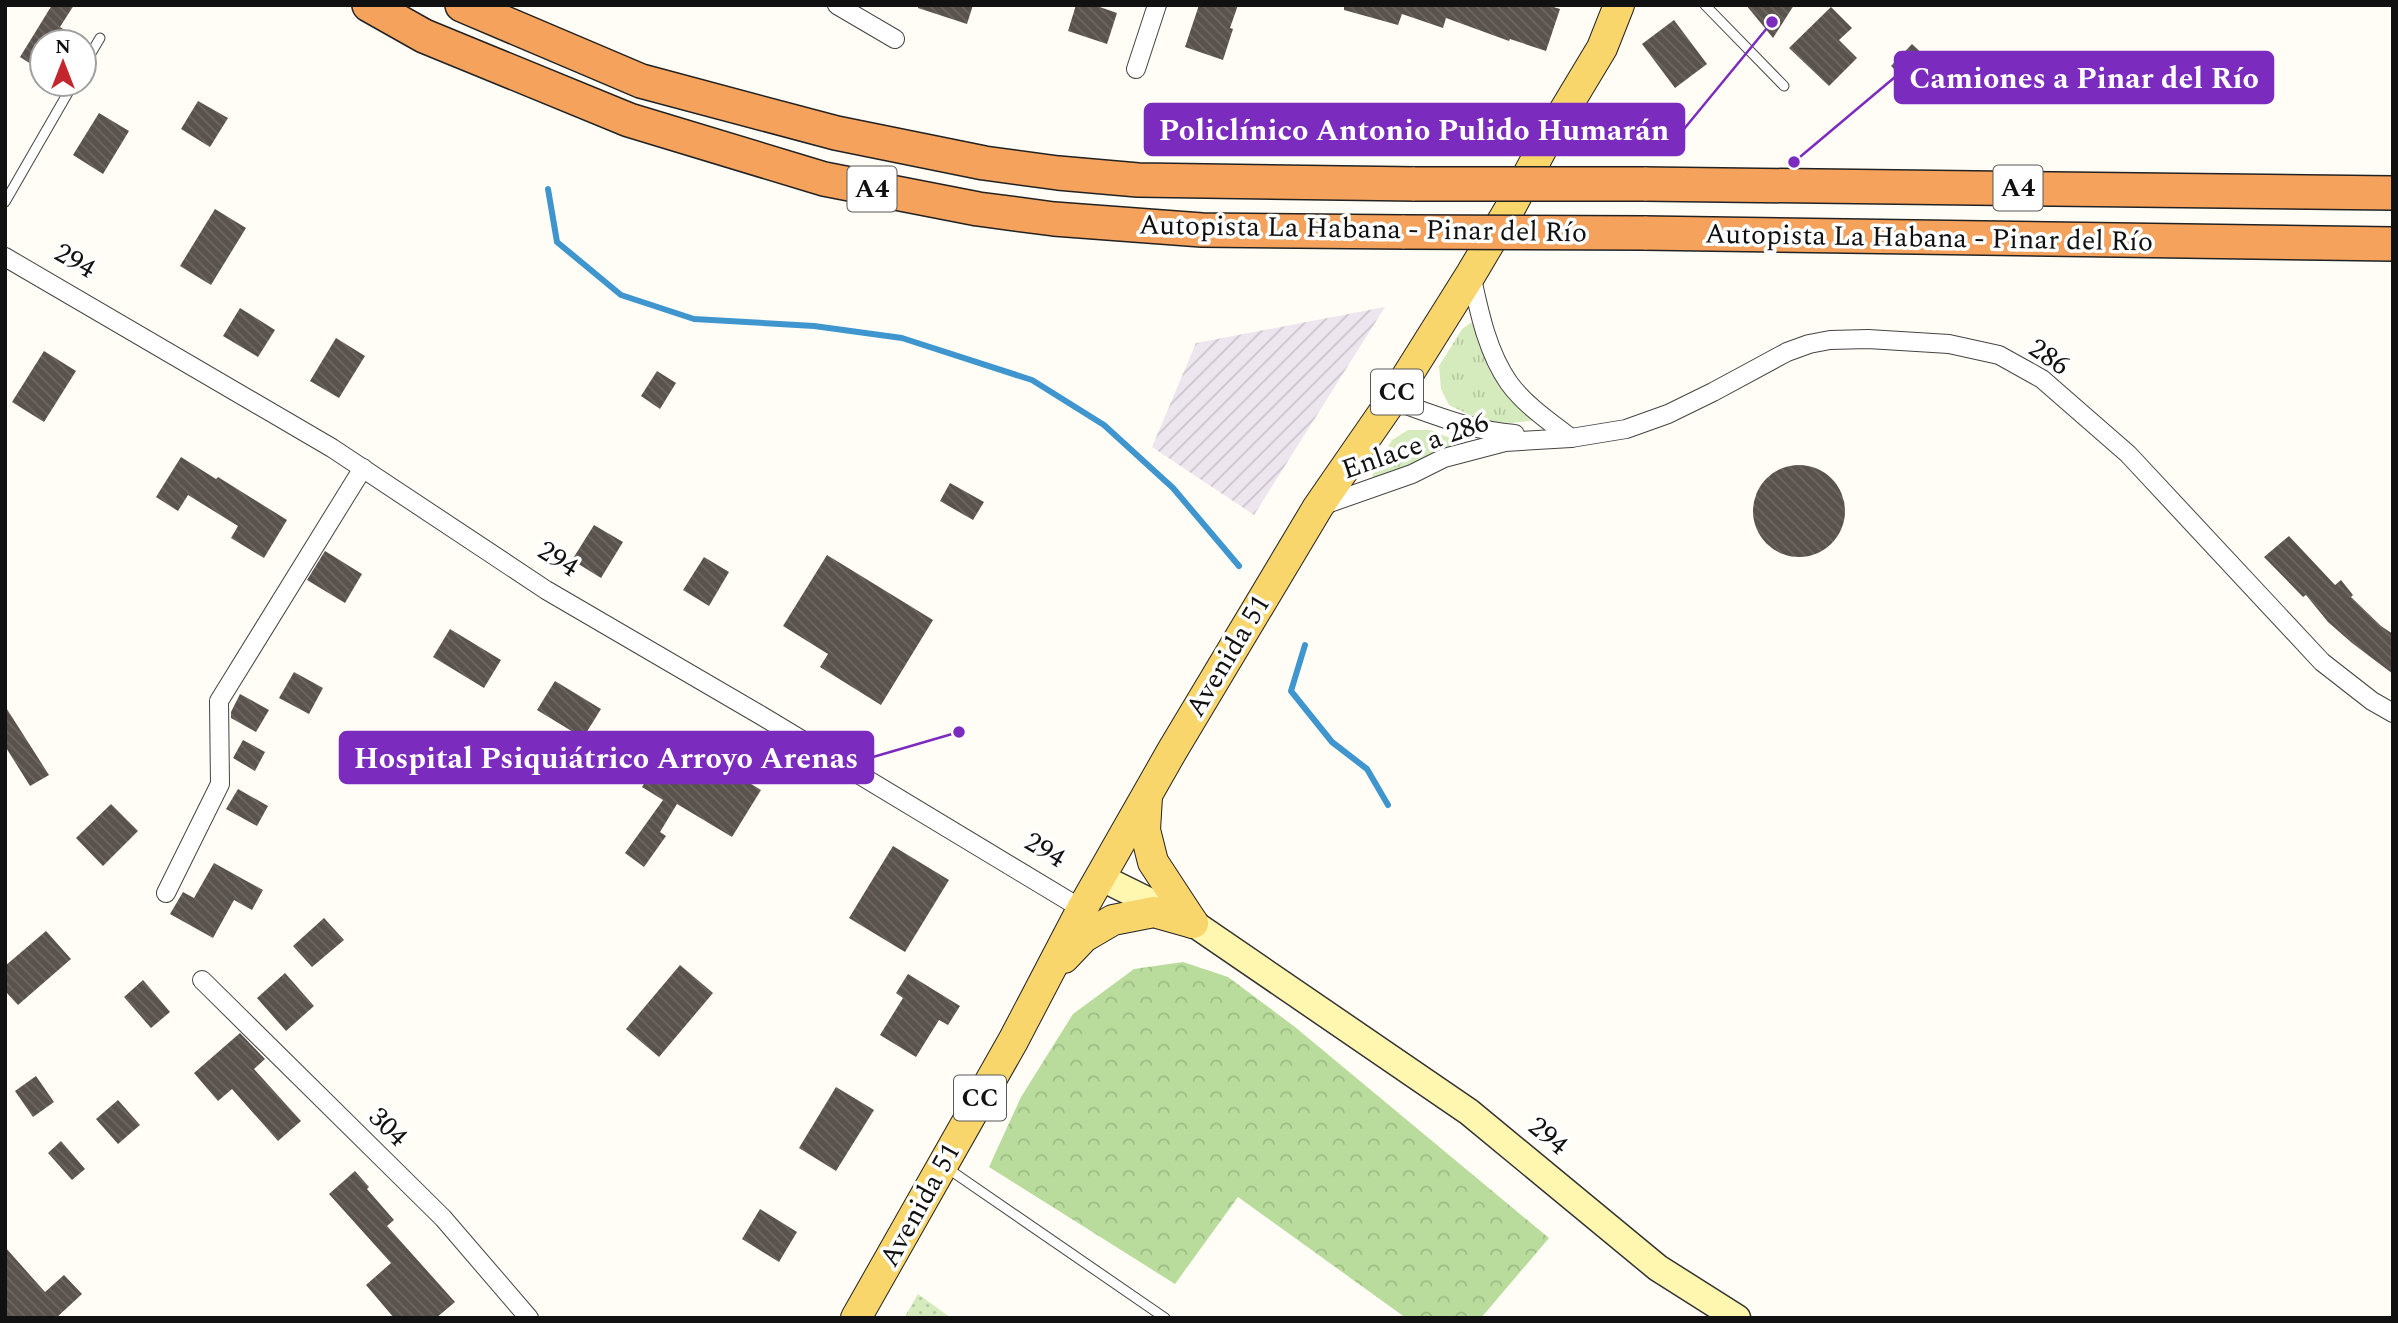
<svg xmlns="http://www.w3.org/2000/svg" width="2398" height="1323" font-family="Spectral,serif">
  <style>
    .industrial { fill: url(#industrial-furrows) }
    .grass { fill: url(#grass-tufts) }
    .forest { fill: url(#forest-crowns) }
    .park { fill: url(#park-dots) }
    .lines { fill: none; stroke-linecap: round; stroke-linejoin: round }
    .stream { stroke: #3f96cf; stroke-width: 6 }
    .building { fill: url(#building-back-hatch) }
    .lane-casing { stroke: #444; stroke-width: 11 }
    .street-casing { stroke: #444; stroke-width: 20 }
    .secondary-casing { stroke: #333; stroke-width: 29 }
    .primary-casing { stroke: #222; stroke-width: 32 }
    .highway-casing { stroke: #222; stroke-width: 36 }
    .lane { stroke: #fff; stroke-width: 9 }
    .street { stroke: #fff; stroke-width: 18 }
    .secondary { stroke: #fff6b0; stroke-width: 26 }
    .primary { stroke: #f9d66b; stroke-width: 30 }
    .highway { stroke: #f5a25d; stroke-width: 33 }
    .highway-bridge-casing { stroke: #222; stroke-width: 36; stroke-linecap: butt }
    .highway-bridge { stroke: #f5a25d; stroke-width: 33 }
    .labels { text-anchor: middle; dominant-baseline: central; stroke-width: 7; stroke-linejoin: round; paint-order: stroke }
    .shield { fill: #fff; stroke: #585858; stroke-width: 2 }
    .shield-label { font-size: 26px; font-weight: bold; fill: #111 }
    .street-label { font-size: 28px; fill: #111; stroke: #fff }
    .leader { fill: none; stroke: #7b2cbf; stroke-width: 2.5 }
    .callout-dot { fill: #7b2cbf; stroke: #fff; stroke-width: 2.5 }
    .callout { fill: #7b2cbf; stroke: #7b2cbf; stroke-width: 2.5 }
    .callout-label { font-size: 30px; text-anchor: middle; font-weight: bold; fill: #fff }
  </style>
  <defs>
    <pattern id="industrial-furrows" width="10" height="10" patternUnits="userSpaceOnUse" patternTransform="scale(1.75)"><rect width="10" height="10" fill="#eee6ef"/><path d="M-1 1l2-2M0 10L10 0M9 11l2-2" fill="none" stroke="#cbc4cc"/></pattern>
    <pattern id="grass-tufts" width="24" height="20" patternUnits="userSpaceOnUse" patternTransform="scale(1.75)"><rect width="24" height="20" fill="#d5ebbd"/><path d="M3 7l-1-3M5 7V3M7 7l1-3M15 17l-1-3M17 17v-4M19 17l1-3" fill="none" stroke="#b6c8a1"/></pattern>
    <pattern id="forest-crowns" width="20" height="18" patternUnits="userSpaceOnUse" patternTransform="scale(1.75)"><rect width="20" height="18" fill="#b9dc9c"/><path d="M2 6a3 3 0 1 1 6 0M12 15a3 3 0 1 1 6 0" fill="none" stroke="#9ebc85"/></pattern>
    <pattern id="park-dots" width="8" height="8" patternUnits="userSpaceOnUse" patternTransform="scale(1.75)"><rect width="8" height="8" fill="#d5ebbd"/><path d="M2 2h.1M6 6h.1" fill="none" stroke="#b6c8a1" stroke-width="1.8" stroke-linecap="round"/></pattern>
    <pattern id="building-back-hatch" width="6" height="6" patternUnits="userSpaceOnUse" patternTransform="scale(1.75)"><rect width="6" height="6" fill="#5a524d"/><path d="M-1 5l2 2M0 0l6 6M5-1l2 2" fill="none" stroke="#6d6662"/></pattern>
  </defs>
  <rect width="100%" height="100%" fill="#fffdf5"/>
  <polygon class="industrial" points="1385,307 1254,515 1152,447 1196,343"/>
  <g class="grass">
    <polygon points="1472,322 1491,371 1505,392 1535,420 1512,423 1484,422 1449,405 1441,389 1439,366 1462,329"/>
    <polygon points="1408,430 1430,430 1460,442 1376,481 1372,476 1392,440"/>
  </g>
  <polygon class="forest" points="1183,962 1228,977 1295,1027 1549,1238 1481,1318 1406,1318 1238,1197 1175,1284 989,1167 1021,1097 1073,1014 1134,969"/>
  <polygon class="park" points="918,1294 951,1318 904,1318"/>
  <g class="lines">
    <g class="stream">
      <polyline points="548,189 557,242 621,295 694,319 814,326 902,338 1032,380 1104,425 1173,488 1239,566"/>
      <polyline points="1305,645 1291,691 1332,742 1367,769 1388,805"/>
    </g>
  </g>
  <g class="building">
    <polygon points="52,5 74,5 60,27 84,42 42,42 42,71 20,57"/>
    <polygon points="919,5 973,5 967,24 918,8"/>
    <polygon points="1076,5 1094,5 1117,13 1107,44 1068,31"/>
    <polygon points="1199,5 1238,5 1230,28 1233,29 1223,60 1185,47"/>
    <polygon points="1344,5 1547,5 1560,9 1546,51 1510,39 1509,41 1446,18 1443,28 1402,14 1398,25 1344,10"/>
    <polygon points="1746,5 1794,5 1773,38"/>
    <polygon points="1831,7 1852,28 1839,40 1857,58 1829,86 1789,48"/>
    <polygon points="1674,20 1707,64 1675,88 1642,44"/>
    <polygon points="1912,44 1927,58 1906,81 1891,66"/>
    <polygon points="198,101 228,118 210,147 181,129"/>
    <polygon points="99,113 129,131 103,174 73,155"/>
    <polygon points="215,209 246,228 211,285 180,266"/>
    <polygon points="240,308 275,330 258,357 223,336"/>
    <polygon points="336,338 365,356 339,398 310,381"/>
    <polygon points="44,351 76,371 44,422 12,402"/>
    <polygon points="657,371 676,383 660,409 641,396"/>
    <polygon points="181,457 216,479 218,477 287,520 264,558 231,538 238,526 188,495 178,511 156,497"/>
    <circle cx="1799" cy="511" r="46"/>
    <polygon points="950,483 984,502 973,520 940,501"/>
    <polygon points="594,525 623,542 601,578 572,560"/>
    <polygon points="2289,536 2335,585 2341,580 2353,595 2351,597 2381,626 2393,634 2393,674 2352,643 2328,622 2306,595 2303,597 2264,557"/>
    <polygon points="325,551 362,574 345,603 307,580"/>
    <polygon points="827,555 933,620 881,705 820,667 828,654 783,626"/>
    <polygon points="704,557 729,572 709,606 683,590"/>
    <polygon points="450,629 501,660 484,688 433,657"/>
    <polygon points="294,672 323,688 309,714 279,698"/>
    <polygon points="555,681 601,709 583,738 537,710"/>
    <polygon points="240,694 269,710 256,732 231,718 231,712"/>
    <polygon points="5,706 49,775 30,786 5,746"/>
    <polygon points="243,740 265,752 255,771 233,758"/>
    <polygon points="671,740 728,775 730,771 761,790 732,837 677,804 660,832 666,836 644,867 625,853 663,800 642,787"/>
    <polygon points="238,789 268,806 257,826 226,809"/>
    <polygon points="111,804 138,831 103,866 76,838"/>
    <polygon points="893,846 949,880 905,952 849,918"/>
    <polygon points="214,863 263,890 252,910 234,900 213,938 170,914 183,892 194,898"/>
    <polygon points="324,918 344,940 312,967 293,946"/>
    <polygon points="46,931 71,959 18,1005 5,991 5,966"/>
    <polygon points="680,965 713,993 659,1057 626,1029"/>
    <polygon points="285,973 314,1006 286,1031 257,998"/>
    <polygon points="908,974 960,1006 948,1025 939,1020 916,1057 880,1035 903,998 896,993"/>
    <polygon points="143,980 170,1012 151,1028 124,997"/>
    <polygon points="240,1033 265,1059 254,1069 301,1121 278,1141 232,1089 218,1101 194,1073"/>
    <polygon points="36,1076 54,1102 33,1117 15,1091"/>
    <polygon points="836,1087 874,1110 836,1171 799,1148"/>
    <polygon points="118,1100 140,1125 118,1144 96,1119"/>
    <polygon points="61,1141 85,1169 72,1180 48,1153"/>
    <polygon points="355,1171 369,1187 367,1189 394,1220 387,1226 455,1302 436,1318 394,1318 366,1285 391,1263 329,1194"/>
    <polygon points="760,1209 797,1232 779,1262 742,1239"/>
    <polygon points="5,1247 45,1292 64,1275 82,1294 56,1318 5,1318"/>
  </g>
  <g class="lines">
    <g class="lane-casing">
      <g id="lane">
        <polyline points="1705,5 1784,86"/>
        <polyline points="84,65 100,38"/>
        <polyline points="5,202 73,84"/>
        <polyline points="947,1168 1165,1318"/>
      </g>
    </g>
    <g class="street-casing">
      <g id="street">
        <polyline points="837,5 895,39"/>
        <polyline points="1136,69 1157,5"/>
        <polyline points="5,257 332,448 546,590 762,716 1082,909"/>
        <path d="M 1471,274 C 1479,311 1487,352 1509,383 C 1525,405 1550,422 1571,438"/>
        <path d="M 1392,400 C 1432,414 1472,431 1515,434"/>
        <polyline points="1321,506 1412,474 1444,458 1505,442 1571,438 1626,429 1668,414 1713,392 1787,352 1809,344 1830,340 1868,339 1949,344 1999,355 2042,379 2128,454 2322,662 2372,701 2393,713"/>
        <polyline points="166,893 220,784 219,701 363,468"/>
        <polyline points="202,980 443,1218 529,1318"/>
      </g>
    </g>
    <g class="secondary-casing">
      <polyline id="secondary" points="1100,877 1193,923 1469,1112 1658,1268 1737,1318"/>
    </g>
    <g class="primary-casing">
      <g id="primary">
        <polyline points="1147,797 1145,830 1153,862 1193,923"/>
        <polyline points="1064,958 1084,937 1113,920 1154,912 1193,923"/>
        <polyline points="856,1318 1013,1041 1082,909 1172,751 1318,507 1392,400 1471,274 1509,210 1546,141 1602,48 1619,5"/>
      </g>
    </g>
    <g class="highway-casing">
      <g id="highway">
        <polyline points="369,5 424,36 629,120 824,179 978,209 1054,219 1202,230 1405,232"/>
        <polyline points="462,5 641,81 836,133 984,163 1058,173 1138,180 1415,184"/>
        <polyline points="1644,184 2393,193"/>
        <polyline points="1644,233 2393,244"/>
      </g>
    </g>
    <use href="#lane" class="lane"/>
    <use href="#street" class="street"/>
    <use href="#secondary" class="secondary"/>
    <use href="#primary" class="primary"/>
    <use href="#highway" class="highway"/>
    <g class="highway-bridge-casing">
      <g id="highway-bridge">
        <polyline points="1415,184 1644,184"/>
        <polyline points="1405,232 1644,233"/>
      </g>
    </g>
    <use href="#highway-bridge" class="highway-bridge"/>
  </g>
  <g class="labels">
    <g class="shield">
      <rect x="1993.5" y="165.5" width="49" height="45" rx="5"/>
      <rect x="847.5" y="166.5" width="49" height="45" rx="5"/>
      <rect x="1371" y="369.5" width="52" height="45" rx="5"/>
      <rect x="954" y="1075.5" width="52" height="45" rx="5"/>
    </g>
    <g class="shield-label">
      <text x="2018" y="188">A4</text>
      <text x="872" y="189">A4</text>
      <text x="1397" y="392">CC</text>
      <text x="980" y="1098">CC</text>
    </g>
    <g class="street-label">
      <text transform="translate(1363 229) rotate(1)">Autopista La Habana - Pinar del Río</text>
      <text transform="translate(1929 238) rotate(1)">Autopista La Habana - Pinar del Río</text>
      <text transform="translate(75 261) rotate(30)">294</text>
      <text transform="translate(2049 357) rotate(34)">286</text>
      <text transform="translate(1415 446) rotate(-19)">Enlace a 286</text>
      <text transform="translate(558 559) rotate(32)">294</text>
      <text transform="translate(1228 656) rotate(-59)">Avenida 51</text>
      <text transform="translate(1045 850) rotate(31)">294</text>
      <text transform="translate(388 1127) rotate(45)">304</text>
      <text transform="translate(1548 1136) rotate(40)">294</text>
      <text transform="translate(920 1205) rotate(-61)">Avenida 51</text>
    </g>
  </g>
  <path class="leader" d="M1794 162L1895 77M1772 22L1684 129M959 732L873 757"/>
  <g class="callout-dot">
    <circle cx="1794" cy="162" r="7"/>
    <circle cx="1772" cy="22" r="7"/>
    <circle cx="959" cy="732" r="7"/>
  </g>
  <g class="callout">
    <rect x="1895" y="52" width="378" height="51" rx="7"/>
    <rect x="1145" y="104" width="539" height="51" rx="7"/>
    <rect x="340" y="732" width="533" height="51" rx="7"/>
  </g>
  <g class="callout-label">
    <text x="2084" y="88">Camiones a Pinar del Río</text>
    <text x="1414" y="140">Policlínico Antonio Pulido Humarán</text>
    <text x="606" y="768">Hospital Psiquiátrico Arroyo Arenas</text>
  </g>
  <rect width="2398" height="1323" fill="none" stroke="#111111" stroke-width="14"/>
  <g transform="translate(63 63)"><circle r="33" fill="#ffffff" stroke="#a0a0a0" stroke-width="2"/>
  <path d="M0-5L12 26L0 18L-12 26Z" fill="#c4262e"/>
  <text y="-10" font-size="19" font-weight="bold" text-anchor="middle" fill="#111111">N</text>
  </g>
</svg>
